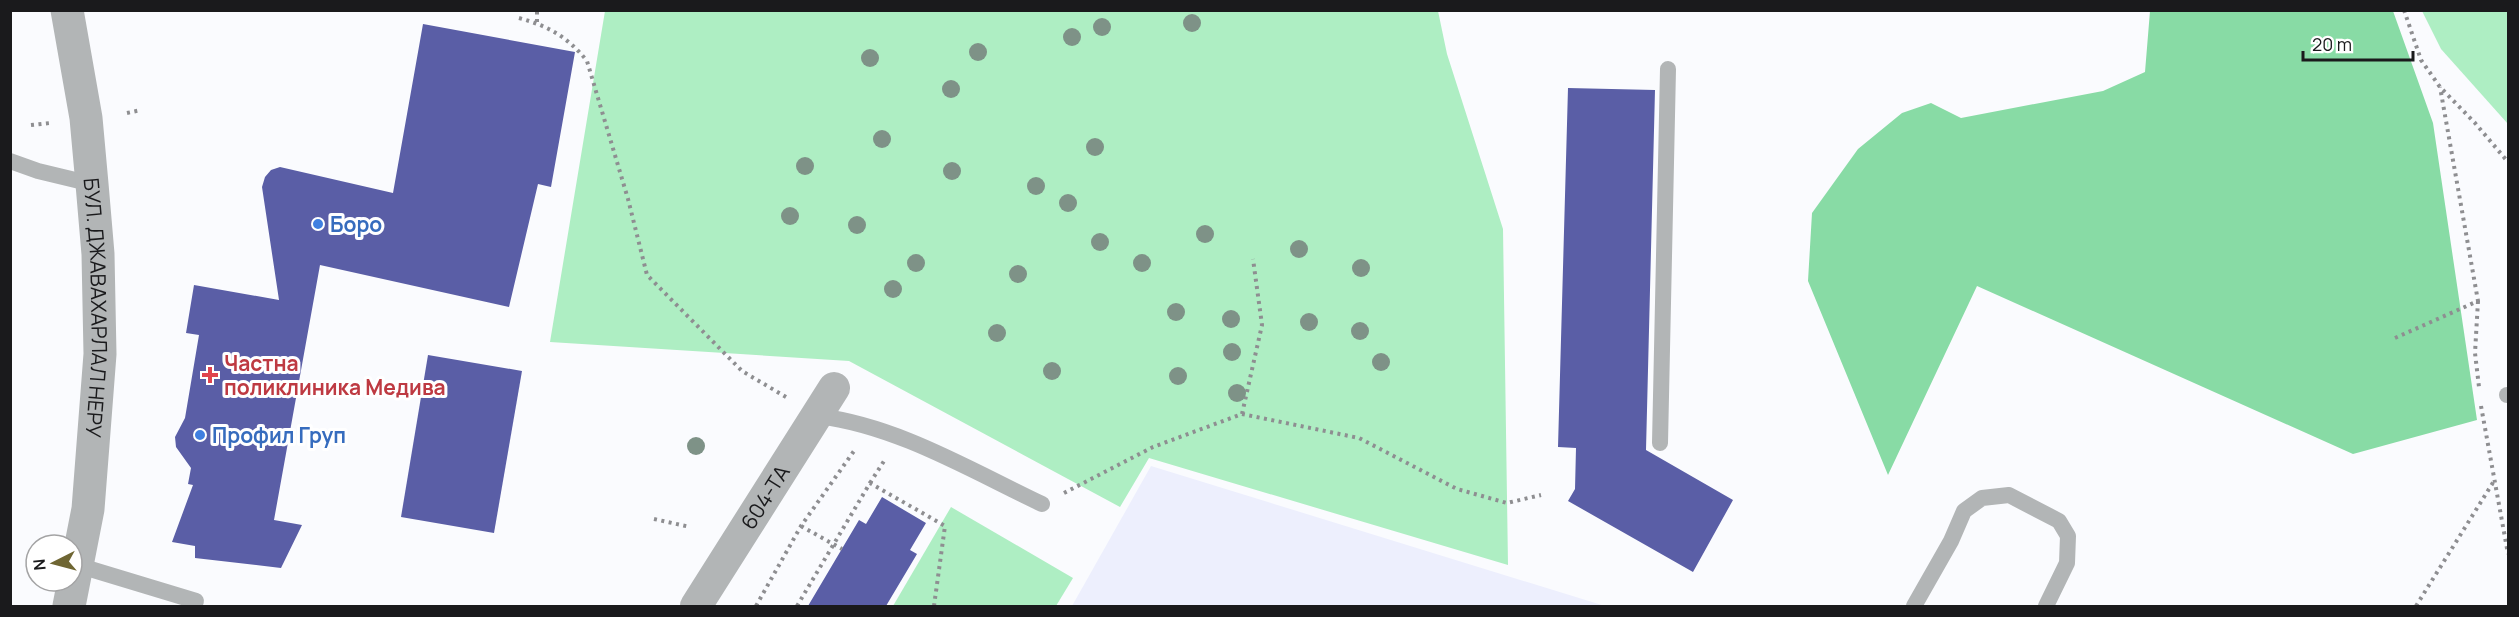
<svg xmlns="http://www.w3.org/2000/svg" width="2519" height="617" font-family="Manrope,sans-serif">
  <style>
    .built { fill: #edeffd }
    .green { fill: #aeeec3 }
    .forest { fill: #88dba5 }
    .building { fill: #5a5ea6 }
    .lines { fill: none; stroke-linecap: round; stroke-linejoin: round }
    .path { stroke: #8e8e91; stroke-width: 4; stroke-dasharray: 3 4.5; stroke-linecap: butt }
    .service { stroke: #b2b5b6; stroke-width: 16 }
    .minor { stroke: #b2b5b6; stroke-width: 32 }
    .tertiary { stroke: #b2b5b6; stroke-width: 33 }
    .tree { fill: #7e9287 }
    .shop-dot { fill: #3f7fe0; stroke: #fff; stroke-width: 2 }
    .health-dot { fill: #e0444e; stroke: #fff; stroke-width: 2 }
    .labels { text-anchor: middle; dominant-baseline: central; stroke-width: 6; stroke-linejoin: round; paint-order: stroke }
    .shop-label { font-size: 21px; font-weight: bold; fill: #366cbe; stroke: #fff; text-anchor: start }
    .street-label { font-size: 21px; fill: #1a1a1c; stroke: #fff }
    .health-label { font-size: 21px; font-weight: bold; fill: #be3a42; stroke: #fff; text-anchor: start }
  </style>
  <rect width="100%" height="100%" fill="#fafbfe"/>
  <polygon class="built" points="1151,466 1605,606 1072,606"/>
  <g class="green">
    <polygon points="605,11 1438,11 1447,54 1503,229 1508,565 1149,458 1120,507 849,361 550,342"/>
    <polygon points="2422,11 2508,11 2508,124 2441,49"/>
    <polygon points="951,507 1073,578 1056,606 893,606"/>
  </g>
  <polygon class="forest" points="2150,11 2393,11 2433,123 2477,420 2353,454 1977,286 1888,475 1808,281 1812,213 1858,149 1902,113 1931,103 1961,118 2103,91 2145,72"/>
  <g class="building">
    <polygon points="423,24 575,52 551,187 538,184 509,307 320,265 274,520 302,525 281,568 195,558 195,546 172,542 193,485 188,484 191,468 176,447 175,437 185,418 199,335 186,333 194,285 279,300 262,187 265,177 271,170 280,167 393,193"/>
    <polygon points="1568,88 1655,90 1646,450 1733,500 1693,572 1568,501 1575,489 1576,448 1558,447"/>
    <polygon points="428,355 522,371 494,533 401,517"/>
    <polygon points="882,497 926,523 910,550 917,554 886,606 808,606 859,520 866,524"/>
  </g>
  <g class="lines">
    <g class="path">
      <polyline points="2404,10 2421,60 2440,87 2475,123 2508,162"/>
      <path d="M 519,18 C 548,26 568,37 587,61 L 628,199 L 647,275 L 742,371 L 786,397"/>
      <polyline points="537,22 537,10"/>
      <polyline points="127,113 141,110"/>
      <polyline points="31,125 50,123"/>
      <polyline points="2478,301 2475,353 2479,387"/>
      <polyline points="2395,338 2478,301 2440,87"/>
      <polyline points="2481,406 2508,554"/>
      <polyline points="1242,414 1262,325 1253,259"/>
      <polyline points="870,483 884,461"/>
      <polyline points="1064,493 1153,447 1242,414 1359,438 1457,489 1507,503 1541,495"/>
      <polyline points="654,519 690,527"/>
      <polyline points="801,526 842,549"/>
      <polyline points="756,606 801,526 854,451"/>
      <polyline points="797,606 870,483 945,526 934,606"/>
      <polyline points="2416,606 2494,481"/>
    </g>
    <g class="service">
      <polyline points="10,161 38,171 92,184"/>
      <polyline points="2507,395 2508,395"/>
      <path d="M 818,416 C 898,426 970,470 1042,504"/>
      <polyline points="1660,443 1668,69"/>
      <polyline points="77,565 196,601 194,606"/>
      <polyline points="1914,606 1951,541 1964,511 1982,498 2009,495 2059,521 2068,536 2067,563 2046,606"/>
    </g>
    <path class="minor" id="s1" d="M 696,606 L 834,388"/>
    <path class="tertiary" id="s2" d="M 67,10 L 86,118 L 92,184 L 98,254 L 100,354 L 88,509 L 69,606"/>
  </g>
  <g class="tree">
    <circle cx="1192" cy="23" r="9"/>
    <circle cx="1102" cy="27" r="9"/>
    <circle cx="1072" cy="37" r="9"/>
    <circle cx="978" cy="52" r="9"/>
    <circle cx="870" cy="58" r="9"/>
    <circle cx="951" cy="89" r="9"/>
    <circle cx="882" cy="139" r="9"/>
    <circle cx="1095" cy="147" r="9"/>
    <circle cx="805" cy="166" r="9"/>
    <circle cx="952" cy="171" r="9"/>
    <circle cx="1036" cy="186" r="9"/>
    <circle cx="1068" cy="203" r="9"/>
    <circle cx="790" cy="216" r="9"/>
    <circle cx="857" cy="225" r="9"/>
    <circle cx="1205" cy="234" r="9"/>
    <circle cx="1100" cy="242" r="9"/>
    <circle cx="1299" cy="249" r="9"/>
    <circle cx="916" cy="263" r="9"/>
    <circle cx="1142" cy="263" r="9"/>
    <circle cx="1361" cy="268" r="9"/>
    <circle cx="1018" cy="274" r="9"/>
    <circle cx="893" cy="289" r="9"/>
    <circle cx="1176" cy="312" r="9"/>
    <circle cx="1231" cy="319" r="9"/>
    <circle cx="1309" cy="322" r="9"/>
    <circle cx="1360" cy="331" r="9"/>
    <circle cx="997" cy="333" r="9"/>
    <circle cx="1232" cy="352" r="9"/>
    <circle cx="1381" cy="362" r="9"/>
    <circle cx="1052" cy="371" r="9"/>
    <circle cx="1178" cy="376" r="9"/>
    <circle cx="1237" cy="393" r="9"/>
    <circle cx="696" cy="446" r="9"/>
  </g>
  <g class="shop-dot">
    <circle cx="318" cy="224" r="6"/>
    <circle cx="200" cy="435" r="6"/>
  </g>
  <path class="health-dot" d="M207 366h6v6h6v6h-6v6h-6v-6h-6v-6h6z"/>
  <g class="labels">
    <g class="shop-label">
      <text x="330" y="224">Боро</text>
      <text x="212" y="435">Профил Груп</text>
    </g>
    <g class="street-label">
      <text stroke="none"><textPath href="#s2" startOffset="300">БУЛ. ДЖАВАХАРЛАЛ НЕРУ</textPath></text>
      <text stroke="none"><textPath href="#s1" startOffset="129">604-ТА</textPath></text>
    </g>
    <g class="health-label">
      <text x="224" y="363">Частна<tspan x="224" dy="24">поликлиника Медива</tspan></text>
    </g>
  </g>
  <rect width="2519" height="617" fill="none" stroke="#1a1a1c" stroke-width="24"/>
  <g transform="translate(54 563) rotate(264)"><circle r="28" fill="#ffffff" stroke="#a3a3a4" stroke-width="1.5"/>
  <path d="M0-4.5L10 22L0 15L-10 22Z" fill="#6f6633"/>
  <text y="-9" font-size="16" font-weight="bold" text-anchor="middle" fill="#1a1a1c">N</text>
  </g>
  <path d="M2303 51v9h110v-9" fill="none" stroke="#1a1a1c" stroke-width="3"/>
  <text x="2312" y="51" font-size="18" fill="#1a1a1c" stroke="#ffffff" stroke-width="4.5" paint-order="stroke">20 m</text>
</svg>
